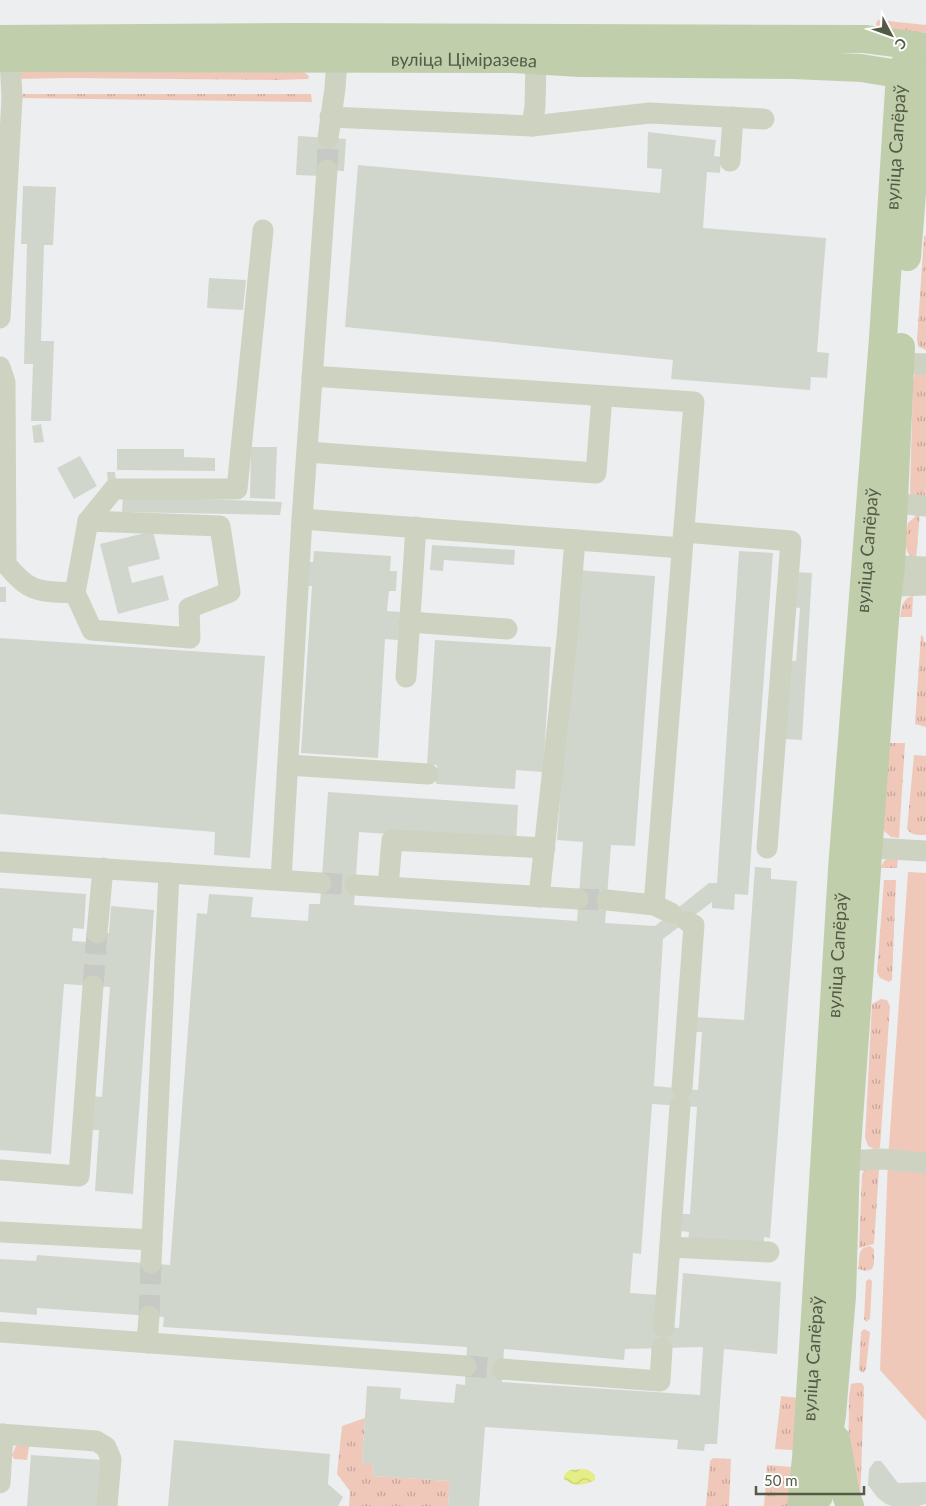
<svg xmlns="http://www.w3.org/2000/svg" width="926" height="1506" font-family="Lato,sans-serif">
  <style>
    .grass { fill: url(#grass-tufts) }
    .pitch { fill: #f0c8ba }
    .water { fill: url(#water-waves) }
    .building { fill: #d1d6cc; fill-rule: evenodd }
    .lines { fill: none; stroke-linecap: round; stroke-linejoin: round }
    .minor-tunnel { stroke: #c7c9c5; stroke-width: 21; stroke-dasharray: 21 11; stroke-linecap: butt }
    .minor { stroke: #cdd3c0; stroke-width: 21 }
    .major { stroke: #c1ceac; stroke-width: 28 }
    .labels { text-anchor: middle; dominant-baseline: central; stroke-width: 4; stroke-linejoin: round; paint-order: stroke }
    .street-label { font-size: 18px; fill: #545b45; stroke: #fff }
  </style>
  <defs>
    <pattern id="grass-tufts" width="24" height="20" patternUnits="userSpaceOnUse" patternTransform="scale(1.25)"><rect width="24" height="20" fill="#f0c8ba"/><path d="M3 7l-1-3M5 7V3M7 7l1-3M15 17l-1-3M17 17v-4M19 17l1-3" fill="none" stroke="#c5a599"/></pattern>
    <pattern id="water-waves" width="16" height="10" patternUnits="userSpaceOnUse" patternTransform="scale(1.25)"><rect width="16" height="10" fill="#e5ee86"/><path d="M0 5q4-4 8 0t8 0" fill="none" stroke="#c6ce75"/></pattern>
  </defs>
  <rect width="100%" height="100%" fill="#edeef0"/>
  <g class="grass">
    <polygon points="878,20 926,25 926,33 877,28 876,23"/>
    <polygon points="17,69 301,70 309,76 308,79 277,80 67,78 17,79"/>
    <polygon points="17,94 311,94 312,102 17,98"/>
    <polygon points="926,235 926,350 919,347 917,340 924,237"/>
    <polygon points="926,368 926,487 925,499 911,495 910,491 913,381 915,373"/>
    <path d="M 920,512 L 916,560 C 902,554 905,536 908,523 Z"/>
    <path d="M 913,596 L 912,617 L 900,617 C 902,607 902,598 913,596 Z"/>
    <polygon points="921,635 923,636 924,641 926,643 926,727 915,724"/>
    <polygon points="889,743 905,743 899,838 891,837 884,831 883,823"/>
    <path d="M 914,755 L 926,756 L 926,835 C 918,835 912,836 907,829 Z"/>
    <polygon points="890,857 898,858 897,868 880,868 885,860"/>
    <polygon points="884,880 896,880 892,980 889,982 880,978 877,972"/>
    <polygon points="881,999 887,1000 890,1006 880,1148 876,1150 868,1146 865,1138 872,1004"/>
    <polygon points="866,1167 879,1169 874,1244 859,1248 862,1174"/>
    <polygon points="870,1246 874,1249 874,1264 872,1269 866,1271 858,1269 860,1252 863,1248"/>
    <polygon points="869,1279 872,1281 870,1319 866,1322 864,1319 866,1281"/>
    <polygon points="864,1329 870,1332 866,1369 863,1373 859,1370 861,1332"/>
    <polygon points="856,1383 862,1383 864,1387 860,1506 848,1484 849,1397 851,1384"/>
    <polygon points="781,1396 798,1398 794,1449 791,1450 775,1449"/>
    <polygon points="365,1418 362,1462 373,1464 372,1476 450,1481 448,1506 349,1506 350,1491 337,1474 342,1426"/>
    <polygon points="16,1446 29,1446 27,1460 14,1459 12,1455"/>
    <polygon points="713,1458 731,1459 729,1506 706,1506 710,1461"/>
    <polygon points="767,1465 792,1467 789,1506 764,1506"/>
  </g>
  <polygon class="pitch" points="908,872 926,873 926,1421 880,1370 888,1160"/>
  <path class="water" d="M 586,1469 L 590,1471 L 595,1475 L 595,1480 C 584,1486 574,1487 564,1479 L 564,1475 L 569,1470 Z"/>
  <g class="building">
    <polygon points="648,132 716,140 714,156 721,157 720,173 707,172 703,228 826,238 817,352 829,353 827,378 811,377 810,390 671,379 673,360 345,327 358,165 660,193 662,169 647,168"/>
    <polygon points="298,136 346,139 344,171 323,170 322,176 296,175"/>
    <polygon points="23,186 56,187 53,245 44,245 41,341 54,341 51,421 31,421 33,364 24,364 27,244 21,244"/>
    <polygon points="209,278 246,280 243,310 207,308"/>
    <polygon points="41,424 44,442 34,443 32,426"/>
    <polygon points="251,447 277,447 275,499 250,498"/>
    <polygon points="117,449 184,449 184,457 215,458 215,471 117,470"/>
    <polygon points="80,456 97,486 74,499 57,468"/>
    <polygon points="107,472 115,472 116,483 108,484"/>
    <polygon points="123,496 282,502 280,515 122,512"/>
    <polygon points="153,531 160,559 128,567 132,583 163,575 169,600 118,614 100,544"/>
    <polygon points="432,545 515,550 514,565 444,560 443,571 430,570"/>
    <polygon points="314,551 391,556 390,571 397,571 396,591 389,591 387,611 400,612 398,640 385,639 378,758 301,753 312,586 304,586 306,562 313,562"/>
    <path d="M 739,551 L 773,553 L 748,895 L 735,894 L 734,910 L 712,908 L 712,902 L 663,939 L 654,1086 L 698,1090 L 702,1032 L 694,1032 L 695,1017 L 744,1020 L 755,867 L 771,868 L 771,879 L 797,881 L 770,1238 L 764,1237 L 764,1248 L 688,1242 L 689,1232 L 681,1231 L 682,1214 L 690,1214 L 697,1107 L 652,1104 L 641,1254 L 633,1253 L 630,1293 L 658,1295 L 656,1326 L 679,1328 L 683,1273 L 781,1282 L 777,1354 L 724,1349 L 717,1444 L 705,1444 L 704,1451 L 677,1449 L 678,1440 L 485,1427 L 479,1506 L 448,1506 L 450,1481 L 372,1476 L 373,1464 L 362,1463 L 367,1386 L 401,1388 L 400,1399 L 454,1403 L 456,1384 L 465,1385 L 467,1347 L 163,1327 L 164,1317 L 37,1308 L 37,1315 L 0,1312 L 0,1259 L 36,1261 L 37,1255 L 170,1265 L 197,913 L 207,914 L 209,894 L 253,897 L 251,917 L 308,921 L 309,904 L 320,904 L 328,792 L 518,805 L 516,843 L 359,832 L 354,905 L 577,921 L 583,842 L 557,840 L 577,570 L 655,576 L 635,846 L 611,845 L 605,923 L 655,926 L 709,883 L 717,883 ZM 703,1347 L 700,1395 L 502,1382 L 504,1349 L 624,1360 L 625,1349 Z"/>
    <polygon points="795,572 812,573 802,740 784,739 789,661 796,661 800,608 792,607"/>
    <rect x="0" y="587" width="6" height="15"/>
    <polygon points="0,638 265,656 250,858 214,855 215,832 0,814"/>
    <polygon points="435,640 551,647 543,772 516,770 515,789 436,784 437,765 427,765"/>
    <polygon points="0,888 86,894 84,929 73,928 72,941 89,942 90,932 109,933 111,906 154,910 133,1194 95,1191 99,1130 91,1130 93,1096 102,1097 110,987 64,984 51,1154 0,1150"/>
    <polygon points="174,1440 330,1454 328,1484 343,1497 338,1506 168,1506"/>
    <polygon points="31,1455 103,1460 100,1506 27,1506"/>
    <polygon points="875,1461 881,1461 898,1483 926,1482 926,1504 918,1506 892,1506 886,1504 878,1498 868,1485 869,1469"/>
  </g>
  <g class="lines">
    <g class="minor-tunnel">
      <polyline points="327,170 328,138"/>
      <polyline points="321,883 355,885"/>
      <polyline points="578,899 607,900"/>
      <polyline points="93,986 97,933"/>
      <polyline points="149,1316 151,1263"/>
      <polyline points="466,1366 502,1369"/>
    </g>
    <g class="minor">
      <polyline points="330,117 532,126 535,107 536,61"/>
      <polyline points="532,126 650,113 764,119"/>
      <polyline points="328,138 335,88 338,45"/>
      <polyline points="730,161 733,117"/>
      <polyline points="0,318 12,98 10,58"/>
      <polyline points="900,363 926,364"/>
      <path d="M 0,367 L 5,382 L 6,564 C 30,594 39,591 75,593"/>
      <polyline points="312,376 694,402 654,905"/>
      <polyline points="307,452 596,473 602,396"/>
      <polyline points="894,503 926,506"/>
      <polyline points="302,519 682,548"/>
      <polygon points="88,521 220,526 230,592 189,608 190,638 92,630 75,593"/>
      <polyline points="88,521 114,489 237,489 263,230"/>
      <polyline points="684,532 791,541 767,848"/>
      <polyline points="876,565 926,567"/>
      <polyline points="874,587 926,585"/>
      <polyline points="409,622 507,629"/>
      <polyline points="406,677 416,527"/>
      <polyline points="288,765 428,774"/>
      <polyline points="854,847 926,851"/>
      <polyline points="0,862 321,883"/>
      <polyline points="281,880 302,519 327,170"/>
      <polyline points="355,885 578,899"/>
      <polyline points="388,887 392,840 545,848"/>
      <polyline points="539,897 567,638 575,540"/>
      <polyline points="607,900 654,905 671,913"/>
      <polyline points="97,933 103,868"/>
      <polyline points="682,1088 694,925 687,921"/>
      <polyline points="846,1161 882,1159 926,1163"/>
      <polyline points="0,1170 79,1176 93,986"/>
      <polyline points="0,1232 152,1240"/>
      <polyline points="670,1247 769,1252"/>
      <polyline points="151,1263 169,873"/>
      <polyline points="664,1327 680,1106"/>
      <polyline points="0,1332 466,1366"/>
      <polyline points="147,1343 149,1316"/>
      <polyline points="502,1369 660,1381 662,1348"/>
      <polyline points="0,1434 96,1441 106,1447 111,1459 107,1506"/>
      <polyline points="0,1483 3,1434"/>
    </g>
    <g class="major">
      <polyline points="0,39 295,37 865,39 926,47"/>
      <path id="s1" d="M 0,58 L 513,59 L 580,63 L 794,65 L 861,68 L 917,77"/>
      <polyline points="907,257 921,78 914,45"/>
      <polyline points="836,1439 846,1495 850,1506"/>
      <polyline points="819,1496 832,1415 842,1296 846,1161 885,619 891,566 901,347"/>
      <path id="s2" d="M 801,1506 L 806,1458 L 816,1300 L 842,869 L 883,338 L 900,74 L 914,45"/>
    </g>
  </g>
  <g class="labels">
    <g class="street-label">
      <text stroke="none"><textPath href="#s1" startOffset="464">вуліца Ціміразева</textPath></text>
      <text stroke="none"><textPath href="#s2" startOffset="1362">вуліца Сапёраў</textPath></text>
      <text stroke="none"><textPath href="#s2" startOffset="958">вуліца Сапёраў</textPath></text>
      <text stroke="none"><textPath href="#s2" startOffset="552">вуліца Сапёраў</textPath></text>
      <text stroke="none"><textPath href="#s2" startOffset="148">вуліца Сапёраў</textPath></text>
    </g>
  </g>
  <g transform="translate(891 35) rotate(131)" stroke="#ffffff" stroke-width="4" paint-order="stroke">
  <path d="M0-4L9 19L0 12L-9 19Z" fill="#545b45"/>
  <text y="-8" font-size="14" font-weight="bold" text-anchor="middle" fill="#545b45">С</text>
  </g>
  <path d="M756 1486v8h108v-8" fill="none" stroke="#545b45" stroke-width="2.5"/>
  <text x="764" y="1486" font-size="15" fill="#545b45" stroke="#ffffff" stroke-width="4" paint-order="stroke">50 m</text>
</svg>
